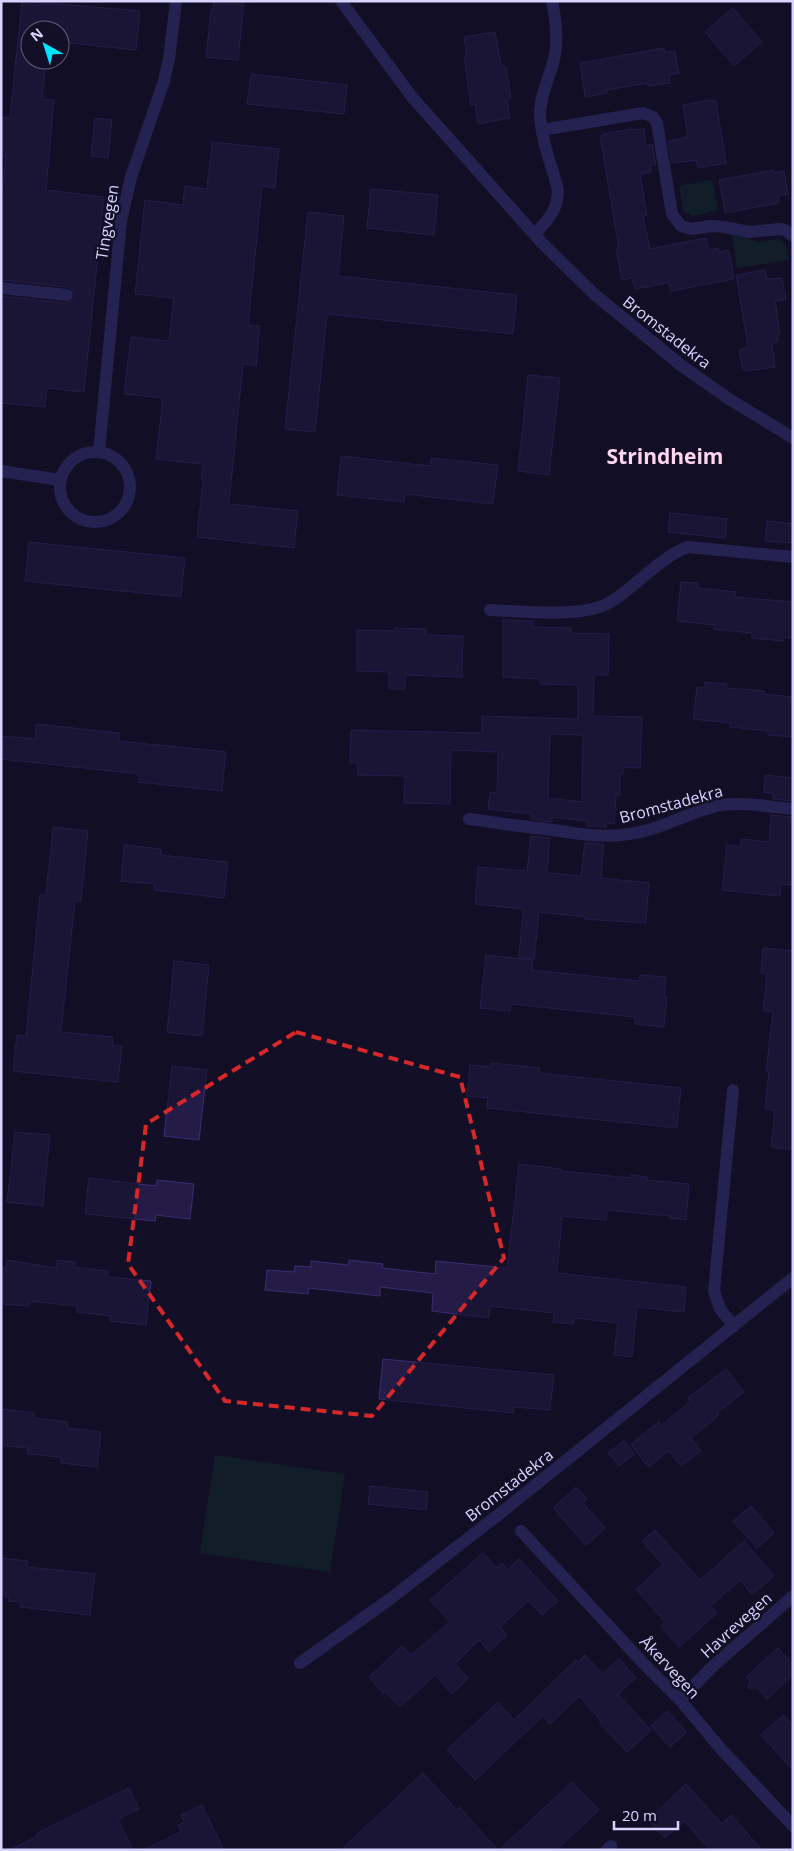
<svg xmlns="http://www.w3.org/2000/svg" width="794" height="1851" font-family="'Open Sans',sans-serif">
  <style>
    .green { fill: #12302f }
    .building { fill: #241b47; stroke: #3b2d73; fill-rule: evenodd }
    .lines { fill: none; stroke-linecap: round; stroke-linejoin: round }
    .street { stroke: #3d3a85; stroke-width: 12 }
    .marked { fill: none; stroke: #d62828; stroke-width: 4; stroke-dasharray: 10 6; stroke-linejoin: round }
    .labels { text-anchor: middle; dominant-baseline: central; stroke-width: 5; stroke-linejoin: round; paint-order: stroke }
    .street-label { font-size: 16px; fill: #d9d4ff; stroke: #130f26 }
    .district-label { font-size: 21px; font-weight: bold; fill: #ffd6f0; stroke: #130f26 }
  </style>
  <rect width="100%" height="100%" fill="#130f26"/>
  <g class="green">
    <polygon points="712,180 718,210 692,216 683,210 679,186"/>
    <polygon points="732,234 758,242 779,239 786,246 789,260 737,268"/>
    <polygon points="215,1455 345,1474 330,1572 200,1553"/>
  </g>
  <g class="building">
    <polygon points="22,1 140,11 136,50 60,42 60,30 30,30 30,60 46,60 42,99 54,100 46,190 104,197 84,392 47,388 45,407 1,403 1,296 66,303 73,300 75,295 72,289 68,287 1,280 1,200 6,157 1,156 1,117 10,118"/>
    <polygon points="214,1 244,1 238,60 206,57 211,9 213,9"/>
    <polygon points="733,8 762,42 734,66 705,32"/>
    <polygon points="495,32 501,65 506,67 511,98 507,99 510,118 478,124 475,104 471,105 464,57 467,57 464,37"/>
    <polygon points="664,48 665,52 675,51 679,73 669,75 670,83 648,86 648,83 607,90 607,93 585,97 580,63"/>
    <polygon points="251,74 347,85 344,114 247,104"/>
    <polygon points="711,100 716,101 726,163 698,168 696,160 672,163 668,141 688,137 683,105"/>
    <polygon points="95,118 112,120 108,158 91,156"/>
    <polygon points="632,129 632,130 644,129 646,145 652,144 656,165 650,166 651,172 640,174 647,215 643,216 650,249 706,238 709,250 718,248 719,252 729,250 734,279 671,291 669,283 635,289 632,278 622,280 616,249 619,248 600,136 604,136 603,134"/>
    <polygon points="212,142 279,149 275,188 262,186 248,325 260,326 256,366 243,364 229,504 298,511 294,548 197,537 203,479 201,479 203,464 156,459 163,398 124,394 131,337 169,341 174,298 135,294 145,200 183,205 185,186 207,189"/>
    <polygon points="774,170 774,173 784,171 788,194 779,196 778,203 725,213 719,180"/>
    <polygon points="371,189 438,195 434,235 367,228"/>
    <polygon points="308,212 344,216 338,276 517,295 513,334 327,314 315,432 285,429"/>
    <polygon points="765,270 767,279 782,278 786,299 775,301 780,334 777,335 778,342 772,343 775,367 747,371 747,370 743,370 739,350 748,347 736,275"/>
    <polygon points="530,375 560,378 549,475 518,471 528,376"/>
    <polygon points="341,456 430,466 431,458 498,465 493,504 405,494 404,502 337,495"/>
    <polygon points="670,513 727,519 725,538 668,532"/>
    <polygon points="767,521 793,524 793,543 765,541"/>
    <polygon points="29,542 185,558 181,597 25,581"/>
    <polygon points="681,582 698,583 698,588 736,592 735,597 793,602 793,638 784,637 783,641 752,638 752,633 714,629 715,625 677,621"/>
    <path d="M 503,620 L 533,621 L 533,627 L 571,628 L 571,633 L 609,634 L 608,675 L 594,675 L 593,716 L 642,717 L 640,768 L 623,767 L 623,774 L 620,774 L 620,795 L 616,795 L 614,824 L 606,823 L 606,827 L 587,826 L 587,821 L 552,817 L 552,822 L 543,821 L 532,819 L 531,814 L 488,809 L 490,792 L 497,793 L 498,752 L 451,750 L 450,804 L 404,803 L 405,776 L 357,775 L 358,763 L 350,763 L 351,730 L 482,733 L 482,716 L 578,719 L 578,685 L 540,684 L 540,679 L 503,677 ZM 550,734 L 583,735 L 582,802 L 548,798 Z"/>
    <polygon points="395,628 426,629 425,635 463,636 462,677 405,675 405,689 389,689 389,672 357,671 357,630 395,631"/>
    <polygon points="705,682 727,684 726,688 764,691 764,694 793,697 793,737 768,735 768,731 730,727 731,723 693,719 697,687 705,688"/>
    <polygon points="36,724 120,733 119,741 226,752 222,791 138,782 139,774 1,759 1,736 35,739"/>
    <polygon points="765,775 793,778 793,801 773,799 773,793 764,792"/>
    <polygon points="771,815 793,817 793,885 781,884 780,896 722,890 727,845 741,847 741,839 769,842"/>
    <polygon points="53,827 88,831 81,901 75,901 61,1032 113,1037 112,1045 122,1046 118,1082 13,1071 17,1035 26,1036 40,895 46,895"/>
    <polygon points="531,836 550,838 547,873 581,876 585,843 604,844 601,878 649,883 646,923 584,919 585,917 539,912 534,959 519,958 523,909 475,904 478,867 527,871"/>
    <polygon points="124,845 161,849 161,855 228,862 224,898 154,890 155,884 121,881"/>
    <polygon points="763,948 793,951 793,1150 771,1147 775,1110 765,1109 769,1071 766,1071 773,1012 763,1011 767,973 761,973"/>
    <polygon points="486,955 533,960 532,970 639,981 640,975 666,977 664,996 667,997 664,1027 635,1024 635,1017 511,1004 510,1011 480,1008"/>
    <polygon points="174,961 209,965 202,1036 167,1032"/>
    <polygon points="491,1063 540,1068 539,1073 681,1088 677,1128 487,1108 488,1098 467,1096 470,1065 491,1067"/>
    <polygon points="172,1066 207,1070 199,1140 164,1136"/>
    <polygon points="15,1132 50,1135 43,1206 7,1202"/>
    <polygon points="519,1164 561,1169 561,1171 631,1178 631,1175 647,1177 647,1180 689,1184 686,1220 670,1218 670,1216 607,1210 606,1220 562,1216 557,1273 686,1287 684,1312 637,1307 632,1357 614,1355 618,1323 574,1318 573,1324 553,1322 554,1313 490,1306 489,1318 432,1311 433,1293 380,1287 380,1296 309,1288 308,1294 265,1290 267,1270 294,1272 295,1266 311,1267 311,1261 348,1265 349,1260 383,1264 382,1268 435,1274 436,1261 507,1268"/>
    <polygon points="89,1178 156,1186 157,1180 194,1184 190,1219 156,1215 155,1221 85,1214"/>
    <polygon points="7,1260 56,1268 57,1260 75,1262 74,1267 108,1271 108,1277 151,1281 146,1325 110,1321 111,1316 77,1312 77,1306 30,1301 29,1306 1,1304 1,1268 6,1268"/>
    <polygon points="383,1359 554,1375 550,1410 514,1407 513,1413 379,1399"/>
    <polygon points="726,1369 744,1392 717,1413 719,1415 691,1438 701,1451 681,1466 669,1451 648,1467 631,1444 659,1422 662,1425 691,1401 688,1398"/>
    <polygon points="1,1409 34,1413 34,1418 68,1422 67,1428 101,1432 97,1467 61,1463 61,1457 27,1454 28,1448 1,1445"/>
    <polygon points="624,1441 634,1454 619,1466 608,1453"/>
    <polygon points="370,1486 428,1492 426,1510 368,1504"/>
    <polygon points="576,1487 587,1499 583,1503 605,1528 586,1545 553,1508"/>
    <polygon points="751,1506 774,1533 757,1548 733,1521"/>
    <polygon points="655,1530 700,1580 744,1541 774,1576 752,1595 740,1580 711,1606 717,1613 679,1647 661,1626 665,1622 636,1589 663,1565 642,1541"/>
    <polygon points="483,1553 497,1568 502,1563 508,1570 519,1559 558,1601 542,1615 528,1601 500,1627 507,1635 489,1652 479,1640 455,1664 468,1678 452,1694 435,1675 400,1707 385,1692 383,1694 369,1677 402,1646 411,1655 450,1622 430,1600"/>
    <polygon points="1,1558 28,1561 27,1567 95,1574 90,1615 20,1607 21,1602 8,1601 9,1598 5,1597 5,1594 1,1594"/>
    <polygon points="778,1648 793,1664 793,1675 767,1699 757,1688 748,1688 750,1681 746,1677"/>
    <polygon points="585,1655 603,1674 619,1659 636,1678 618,1694 651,1730 627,1752 599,1722 601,1721 579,1696 550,1724 543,1716 475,1780 447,1750 498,1702 514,1720 576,1660 578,1662"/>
    <polygon points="667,1711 687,1732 670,1747 651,1726"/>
    <polygon points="783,1715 793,1725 793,1770 761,1735"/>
    <polygon points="423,1773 457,1810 459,1807 498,1850 341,1850"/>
    <polygon points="572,1782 599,1810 556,1850 499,1850"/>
    <polygon points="686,1784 722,1824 731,1815 762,1850 710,1850 684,1821 665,1838 648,1820"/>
    <polygon points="129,1788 139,1809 118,1819 133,1850 10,1850 38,1836 37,1833"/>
    <polygon points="202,1805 224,1850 144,1850 181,1832 178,1825 185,1822 181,1815"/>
  </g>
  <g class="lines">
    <g class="street">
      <polyline points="341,1 412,97 542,243 594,294 682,366 729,399 793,438"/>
      <polyline points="542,130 643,113 653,117 657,123 672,214 681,226 692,229 711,226 724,227 749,232 779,229 785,230 793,236"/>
      <path d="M 535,234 C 548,220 558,210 558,190 C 552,166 541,140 540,115 C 540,97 548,80 553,63 C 559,43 556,21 552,1"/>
      <polyline points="1,288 67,295"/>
      <polyline points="99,452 121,221 131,177 164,81 169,59 176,1"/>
      <circle cx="95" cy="487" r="35"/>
      <polyline points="1,471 60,480"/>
      <path d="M 490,610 C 523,611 585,619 612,601 C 636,586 662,556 688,547 L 793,557"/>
      <path d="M 469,819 C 497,823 525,827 553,830 C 578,834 604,838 629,834 C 660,830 687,813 717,806 C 741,801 768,807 793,809"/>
      <polyline points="733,1090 714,1291 720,1309 734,1326"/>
      <polyline points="521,1531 645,1665 680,1700 721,1749 793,1826"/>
      <polyline points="300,1663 390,1599 503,1511 793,1278"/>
      <polyline points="680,1700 712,1667 793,1596"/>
      <polyline points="607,1850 611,1846"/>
    </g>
  </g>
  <path d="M0 0H794V1851H0ZM 296,1032 L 460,1077 L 504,1258 L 372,1416 L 225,1401 L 128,1264 L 146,1124 Z" fill="#130f26" fill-opacity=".55" fill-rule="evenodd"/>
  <path class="marked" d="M 296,1032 L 460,1077 L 504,1258 L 372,1416 L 225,1401 L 128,1264 L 146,1124 Z"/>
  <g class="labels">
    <g class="street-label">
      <text transform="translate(107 222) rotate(-81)">Tingvegen</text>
      <text transform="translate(667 332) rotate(38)">Bromstadekra</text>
      <text transform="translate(671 804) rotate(-15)">Bromstadekra</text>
      <text transform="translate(509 1485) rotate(-38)">Bromstadekra</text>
      <text transform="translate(736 1625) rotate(-42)">Havrevegen</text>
      <text transform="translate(670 1667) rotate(47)">Åkervegen</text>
    </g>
    <g class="district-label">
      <text x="665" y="456">Strindheim</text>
    </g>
  </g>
  <rect width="794" height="1851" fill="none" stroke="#d9d4ff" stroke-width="5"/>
  <g transform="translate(45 45) rotate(321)"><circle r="24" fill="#130f26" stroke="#625e7d"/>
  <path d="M0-4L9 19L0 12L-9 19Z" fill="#00e5ff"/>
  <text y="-8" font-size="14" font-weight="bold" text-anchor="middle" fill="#d9d4ff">N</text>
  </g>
  <path d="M614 1821v8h64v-8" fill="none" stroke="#d9d4ff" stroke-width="2.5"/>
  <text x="622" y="1821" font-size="15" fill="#d9d4ff" stroke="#130f26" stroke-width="4" paint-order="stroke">20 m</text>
</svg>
